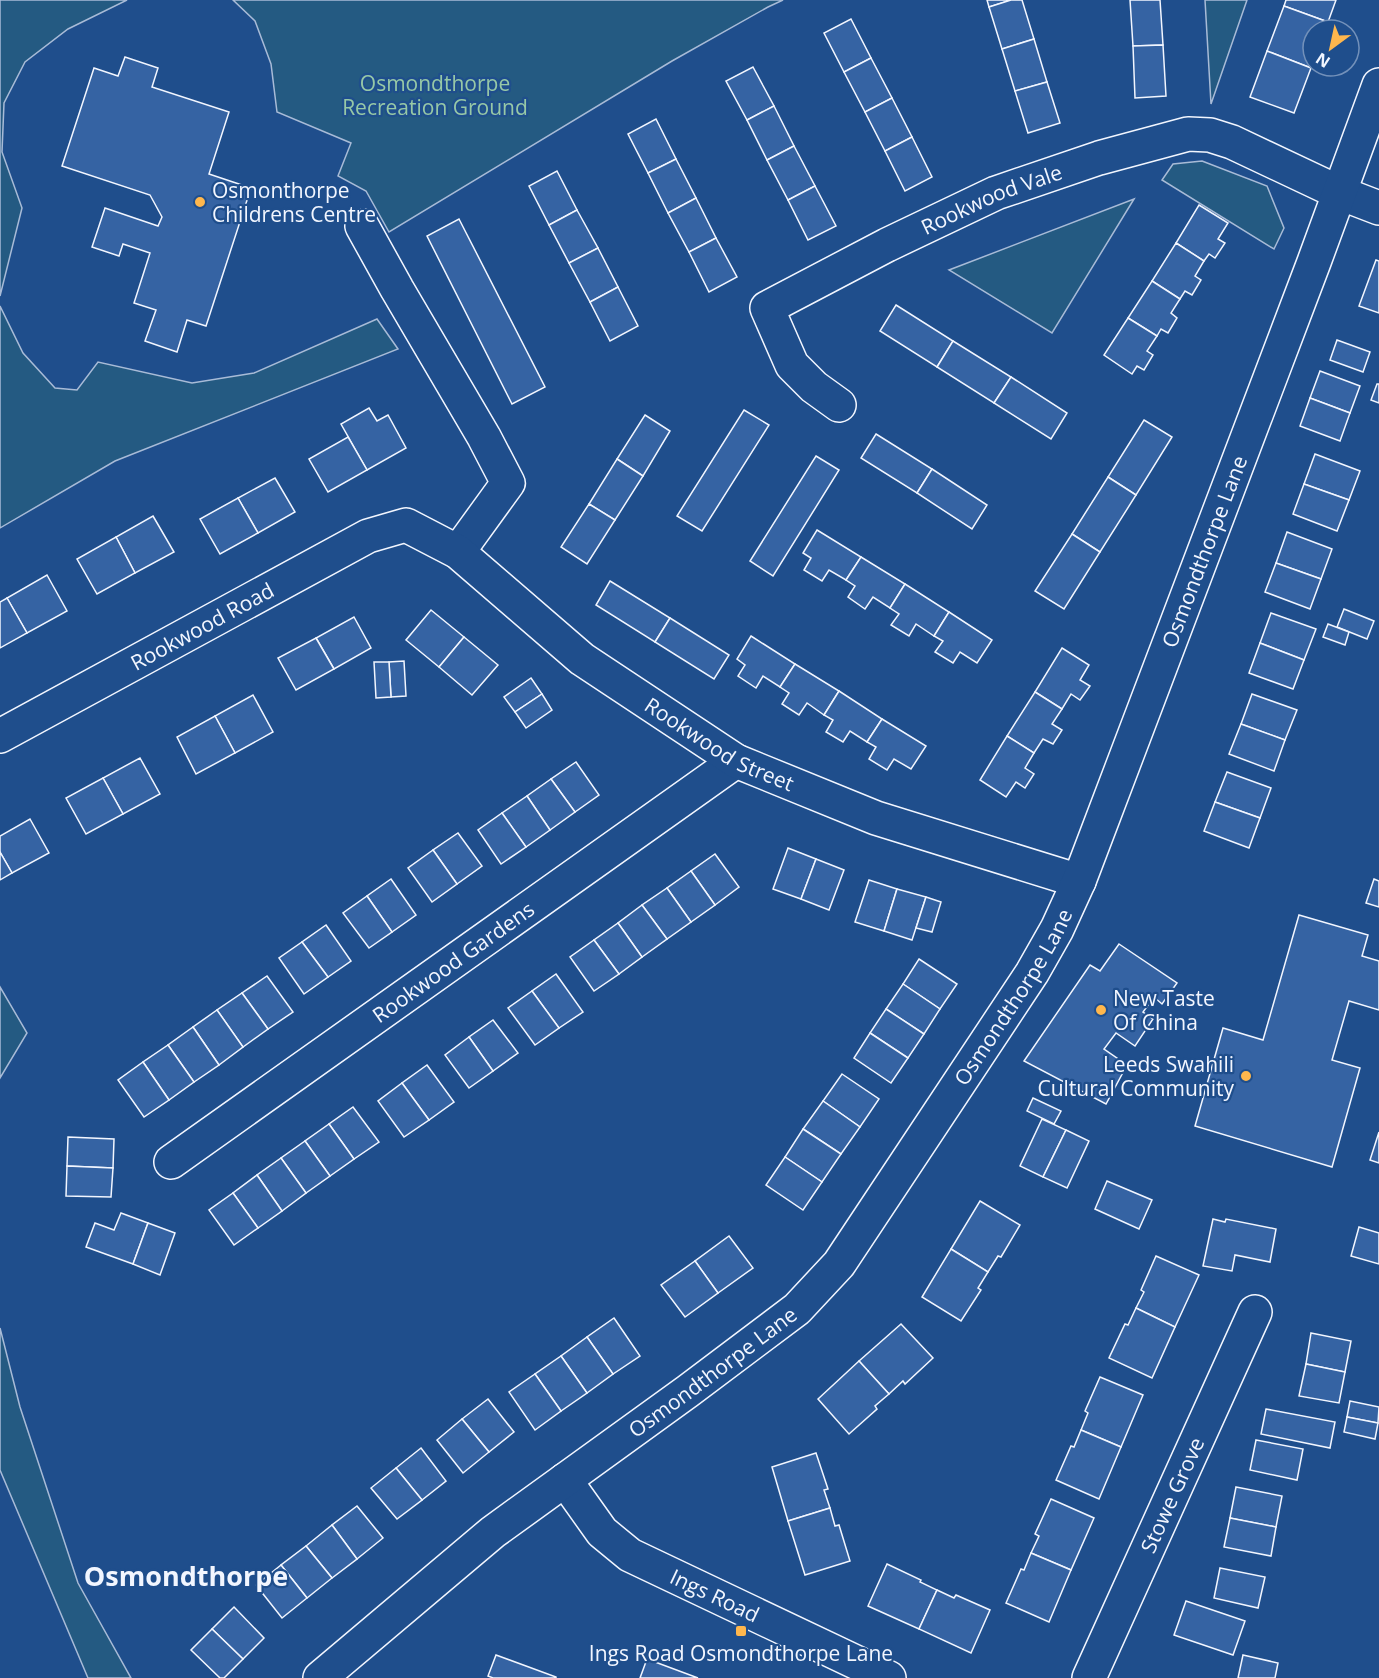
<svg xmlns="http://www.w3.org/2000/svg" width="1379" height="1678" font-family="'Open Sans',sans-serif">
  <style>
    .green { fill: #245a82; stroke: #a8bbd7; stroke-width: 1.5 }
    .building { fill: #3563a3; stroke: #f2f6ff; stroke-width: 1.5 }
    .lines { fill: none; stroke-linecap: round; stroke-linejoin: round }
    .street-casing { stroke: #f2f6ff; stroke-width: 36 }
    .secondary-casing { stroke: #f2f6ff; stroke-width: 36 }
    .street { stroke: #1f4e8c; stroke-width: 33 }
    .secondary { stroke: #1f4e8c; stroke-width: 33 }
    .poi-dot { fill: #ffb74d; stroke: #1f4e8c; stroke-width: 2 }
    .labels { text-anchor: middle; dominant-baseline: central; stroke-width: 4.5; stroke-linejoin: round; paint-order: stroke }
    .park-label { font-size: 21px; fill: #97c8a6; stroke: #1f4e8c }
    .poi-label { font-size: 21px; fill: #f2f6ff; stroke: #1f4e8c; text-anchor: start }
    .street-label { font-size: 21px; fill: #f2f6ff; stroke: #1f4e8c }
    .district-label { font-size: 27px; font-weight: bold; fill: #f2f6ff; stroke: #1f4e8c }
  </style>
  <rect width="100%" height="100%" fill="#1f4e8c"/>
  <g class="green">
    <polygon points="0,0 127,0 68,29 25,62 4,103 2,152 22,208 0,296"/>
    <polygon points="233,0 783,0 768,7 672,61 389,232 366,191 338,176 351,143 277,112 271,64 255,21"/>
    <polygon points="1205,0 1247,0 1211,104"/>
    <polygon points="1202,161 1267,186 1284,228 1274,249 1162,180 1173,164"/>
    <polygon points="1134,199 1052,333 949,270"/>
    <polygon points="0,306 23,353 55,388 77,390 98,362 192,383 254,373 377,319 398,349 115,461 0,528"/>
    <polygon points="0,987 27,1033 0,1078"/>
    <polygon points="0,1328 20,1407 78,1583 131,1678 88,1678 0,1470"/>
  </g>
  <g class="building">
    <polygon points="987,0 1011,0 989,7"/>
    <polygon points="1011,0 1022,0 1034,39 1002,49 989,7"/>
    <polygon points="1130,0 1160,0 1163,45 1133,46"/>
    <polygon points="1286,0 1336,0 1328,22 1284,6"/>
    <polygon points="1284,6 1328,22 1325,30 1313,30 1313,62 1311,68 1267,51"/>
    <polygon points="851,19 871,58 844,72 824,33"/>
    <polygon points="1034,39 1047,82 1015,91 1002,49"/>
    <polygon points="1163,45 1166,96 1135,98 1133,46"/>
    <polygon points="1267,51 1311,68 1294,113 1250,97"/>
    <polygon points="125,57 158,68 152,87 229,112 209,174 251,188 206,326 187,320 177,352 145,341 156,310 134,303 150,253 123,244 119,256 92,247 105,208 158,226 162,217 150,195 62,166 94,68 118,76"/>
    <polygon points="871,58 892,98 865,112 844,72"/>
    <polygon points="753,67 774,106 747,120 726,81"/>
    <polygon points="1047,82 1060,123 1028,133 1015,91"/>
    <polygon points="892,98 912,137 885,151 865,112"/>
    <polygon points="774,106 794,146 767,160 747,120"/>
    <polygon points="656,119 676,159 648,173 628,134"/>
    <polygon points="912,137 932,177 905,191 885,151"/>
    <polygon points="794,146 815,186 788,200 767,160"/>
    <polygon points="676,159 696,198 668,213 648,173"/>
    <polygon points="557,171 577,210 549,225 529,186"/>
    <polygon points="815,186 836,226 808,240 788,200"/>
    <polygon points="696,198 716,238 689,252 668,213"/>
    <polygon points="1199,205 1228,223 1218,239 1225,243 1215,258 1209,254 1204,261 1176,243"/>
    <polygon points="577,210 598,248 569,263 549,225"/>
    <polygon points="459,219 545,387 512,404 427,236"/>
    <polygon points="716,238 737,277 709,292 689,252"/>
    <polygon points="1176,243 1204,261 1195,276 1201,280 1192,295 1185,291 1180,299 1152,281"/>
    <polygon points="598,248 618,287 590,302 569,263"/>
    <polygon points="1376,260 1379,261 1379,313 1359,306"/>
    <polygon points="1152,281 1180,299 1171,313 1177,318 1168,333 1161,329 1157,336 1128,318"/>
    <polygon points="618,287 638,326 610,341 590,302"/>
    <polygon points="896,305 953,341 937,367 880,331"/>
    <polygon points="1128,318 1157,336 1147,351 1153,355 1144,370 1137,366 1132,374 1104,355"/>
    <polygon points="1337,340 1370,352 1363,372 1330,360"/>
    <polygon points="953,341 1011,377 994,403 937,367"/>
    <polygon points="1320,371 1360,386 1350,413 1310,398"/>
    <polygon points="1011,377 1067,413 1051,439 994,403"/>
    <polygon points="1377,384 1379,384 1379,403 1371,400"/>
    <polygon points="1310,398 1350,413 1340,441 1300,426"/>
    <polygon points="369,408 377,421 388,415 406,448 367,470 341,424"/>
    <polygon points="744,410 769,425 702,531 677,516"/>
    <polygon points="645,415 670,431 643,476 617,459"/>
    <polygon points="1144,420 1172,437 1136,495 1108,477"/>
    <polygon points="876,434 932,469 917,493 861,458"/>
    <polygon points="348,437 367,470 328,492 309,459"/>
    <polygon points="1315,454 1360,471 1349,500 1304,484"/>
    <polygon points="816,456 839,470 773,576 750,561"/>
    <polygon points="617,459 643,476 615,520 589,504"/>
    <polygon points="932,469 987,505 972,529 917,493"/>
    <polygon points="1108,477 1136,495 1100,552 1072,534"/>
    <polygon points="275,478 295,512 258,533 238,498"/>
    <polygon points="1304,484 1349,500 1337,531 1293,514"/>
    <polygon points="238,498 258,533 220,554 200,519"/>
    <polygon points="589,504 615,520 587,564 561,547"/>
    <polygon points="153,516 174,552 135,573 116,537"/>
    <polygon points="817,530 861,557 846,580 829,570 822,581 804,570 811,558 803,553"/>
    <polygon points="1287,532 1332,549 1321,579 1276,563"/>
    <polygon points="1072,534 1100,552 1064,609 1035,591"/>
    <polygon points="116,537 135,573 97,594 77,559"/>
    <polygon points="861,557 905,584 890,608 873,597 865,609 848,597 855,586 846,580"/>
    <polygon points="1276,563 1321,579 1310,609 1265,592"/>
    <polygon points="47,575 67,611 27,633 7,598"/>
    <polygon points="610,581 670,618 655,642 596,605"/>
    <polygon points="905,584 949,612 934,636 916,624 909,636 891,625 899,614 890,608"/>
    <polygon points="7,598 27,633 0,648 0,602"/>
    <polygon points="1344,609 1374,621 1367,639 1337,627"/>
    <polygon points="431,610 464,637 439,667 406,640"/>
    <polygon points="949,612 992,640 977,663 960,652 953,663 935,652 943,641 934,636"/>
    <polygon points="1271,613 1316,629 1304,660 1260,643"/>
    <polygon points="354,617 371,648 334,669 316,638"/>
    <polygon points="670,618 729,655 714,679 655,642"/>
    <polygon points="1328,624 1349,632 1345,645 1323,637"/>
    <polygon points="751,636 795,664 780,687 763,676 756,688 738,676 745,665 737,659"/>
    <polygon points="464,637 498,665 472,695 439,667"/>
    <polygon points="316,638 334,669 296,690 278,658"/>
    <polygon points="1260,643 1304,660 1293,689 1249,673"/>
    <polygon points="1062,648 1089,665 1080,680 1090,686 1080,700 1071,694 1062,709 1035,692"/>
    <polygon points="404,661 406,696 391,697 389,662"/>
    <polygon points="374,662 389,662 391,697 376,698"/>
    <polygon points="795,664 839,691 824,715 807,703 799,715 782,704 789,693 780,687"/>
    <polygon points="531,678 542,694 515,712 504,697"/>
    <polygon points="839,691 882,719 867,742 850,731 843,742 826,732 833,720 824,715"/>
    <polygon points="1035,692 1062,709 1052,724 1062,730 1053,744 1043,739 1034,753 1007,736"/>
    <polygon points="542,694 552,710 526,728 515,712"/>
    <polygon points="1252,694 1297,710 1285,740 1241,724"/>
    <polygon points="253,695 273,732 235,753 215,716"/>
    <polygon points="215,716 235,753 196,774 177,737"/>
    <polygon points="882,719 926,746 911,769 894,759 887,770 869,759 876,747 867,742"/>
    <polygon points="1241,724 1285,740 1274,771 1229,754"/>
    <polygon points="1007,736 1034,753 1025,768 1034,774 1025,788 1016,782 1006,797 980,780"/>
    <polygon points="140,758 160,794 123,814 103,778"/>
    <polygon points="576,762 599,795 575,812 551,779"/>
    <polygon points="1227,772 1271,788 1260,818 1215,802"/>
    <polygon points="103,778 123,814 86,834 66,798"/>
    <polygon points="551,779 575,812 550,830 527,796"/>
    <polygon points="527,796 550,830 526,847 502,813"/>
    <polygon points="1215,802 1260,818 1249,848 1204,831"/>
    <polygon points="502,813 526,847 501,864 478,830"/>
    <polygon points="30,819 49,853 12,873 0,852 0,836"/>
    <polygon points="458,833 482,866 457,884 433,850"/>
    <polygon points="788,848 816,859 801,899 773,889"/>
    <polygon points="433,850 457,884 432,902 408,868"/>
    <polygon points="0,852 12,873 0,880"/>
    <polygon points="715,854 739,887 715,905 691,871"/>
    <polygon points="816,859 844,870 829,910 801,899"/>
    <polygon points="691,871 715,905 691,922 667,888"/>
    <polygon points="391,879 416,915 392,932 367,896"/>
    <polygon points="1374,879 1379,881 1379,907 1366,903"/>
    <polygon points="869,880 897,889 884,931 855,922"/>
    <polygon points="667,888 691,922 667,939 642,905"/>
    <polygon points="897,889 926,897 912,940 884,931"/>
    <polygon points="367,896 392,932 369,948 343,913"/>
    <polygon points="926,897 941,902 932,932 916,928"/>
    <polygon points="642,905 667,939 642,957 618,923"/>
    <polygon points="1299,915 1368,935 1362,956 1379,961 1379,1010 1349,1001 1332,1060 1360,1068 1332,1167 1195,1126 1223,1028 1263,1040"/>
    <polygon points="618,923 642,957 619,974 594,940"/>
    <polygon points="326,925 351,961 328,977 302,942"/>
    <polygon points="594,940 619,974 594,991 570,957"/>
    <polygon points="302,942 328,977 304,994 279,958"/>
    <polygon points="1119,944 1177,983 1162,1004 1154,997 1143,1012 1153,1019 1135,1046 1116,1033 1104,1049 1127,1065 1106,1104 1024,1061 1090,965 1100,971"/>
    <polygon points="919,959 957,984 940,1009 903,984"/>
    <polygon points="556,974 583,1012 559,1028 532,991"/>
    <polygon points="267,976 293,1012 268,1029 242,993"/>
    <polygon points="903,984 940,1009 924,1034 886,1009"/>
    <polygon points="532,991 559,1028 535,1045 508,1008"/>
    <polygon points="242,993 268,1029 243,1047 217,1010"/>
    <polygon points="886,1009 924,1034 908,1058 870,1033"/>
    <polygon points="217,1010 243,1047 219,1065 193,1027"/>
    <polygon points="493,1020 518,1053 493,1071 469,1037"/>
    <polygon points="193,1027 219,1065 194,1082 168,1045"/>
    <polygon points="870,1033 908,1058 891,1083 854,1058"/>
    <polygon points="469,1037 493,1071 469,1088 445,1055"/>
    <polygon points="168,1045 194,1082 169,1100 143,1062"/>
    <polygon points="143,1062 169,1100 144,1117 118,1080"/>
    <polygon points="427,1065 454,1102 429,1120 402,1083"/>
    <polygon points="842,1074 879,1099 860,1127 823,1101"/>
    <polygon points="402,1083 429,1120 404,1137 378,1101"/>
    <polygon points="1033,1098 1061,1111 1054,1124 1027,1111"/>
    <polygon points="823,1101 860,1127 841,1154 803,1129"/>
    <polygon points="353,1107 379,1142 354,1159 329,1124"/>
    <polygon points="1042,1119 1066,1130 1043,1177 1020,1166"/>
    <polygon points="329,1124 354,1159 330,1176 305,1141"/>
    <polygon points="803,1129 841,1154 822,1182 785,1157"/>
    <polygon points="1066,1130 1089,1141 1067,1188 1043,1177"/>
    <polygon points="1379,1132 1379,1163 1370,1160"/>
    <polygon points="68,1137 114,1139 113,1168 67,1166"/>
    <polygon points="305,1141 330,1176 306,1193 281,1158"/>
    <polygon points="785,1157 822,1182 803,1210 766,1185"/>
    <polygon points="281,1158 306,1193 282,1211 257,1175"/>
    <polygon points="67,1166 113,1168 111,1197 66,1196"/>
    <polygon points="257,1175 282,1211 258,1228 233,1193"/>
    <polygon points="1107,1181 1152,1200 1139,1229 1095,1209"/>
    <polygon points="233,1193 258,1228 234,1245 209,1210"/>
    <polygon points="980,1201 1020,1225 1001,1257 998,1256 988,1272 951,1249"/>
    <polygon points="121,1213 148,1223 133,1264 86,1247 95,1223 114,1230"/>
    <polygon points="1213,1219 1225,1222 1226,1219 1276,1229 1270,1262 1235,1255 1232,1271 1203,1266"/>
    <polygon points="148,1223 175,1233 160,1275 133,1264"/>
    <polygon points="1359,1227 1379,1233 1379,1264 1351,1256"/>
    <polygon points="729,1236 753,1268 718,1293 695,1261"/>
    <polygon points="951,1249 988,1272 978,1288 981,1290 961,1321 922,1297"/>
    <polygon points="1156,1256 1199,1275 1175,1327 1136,1308 1144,1292 1141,1290"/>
    <polygon points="695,1261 718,1293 685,1317 661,1285"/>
    <polygon points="1136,1308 1175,1327 1152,1378 1109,1358 1125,1324 1128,1325"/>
    <polygon points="614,1318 640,1356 613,1374 587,1337"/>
    <polygon points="901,1324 933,1358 905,1384 903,1381 889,1394 859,1361"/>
    <polygon points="1311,1333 1351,1341 1345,1372 1306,1364"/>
    <polygon points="587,1337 613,1374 587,1393 561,1356"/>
    <polygon points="561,1356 587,1393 561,1411 535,1374"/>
    <polygon points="859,1361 889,1394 875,1406 877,1409 849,1434 818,1399"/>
    <polygon points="1306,1364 1345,1372 1339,1403 1299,1396"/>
    <polygon points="535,1374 561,1411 535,1430 509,1392"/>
    <polygon points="1100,1377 1143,1395 1121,1447 1081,1430 1088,1413 1085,1411"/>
    <polygon points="488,1399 514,1432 489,1452 462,1419"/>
    <polygon points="1350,1401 1379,1407 1378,1423 1347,1417"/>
    <polygon points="1266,1409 1335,1422 1330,1448 1261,1434"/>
    <polygon points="1347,1417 1378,1423 1375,1439 1344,1432"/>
    <polygon points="462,1419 489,1452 463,1473 437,1440"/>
    <polygon points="1081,1430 1121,1447 1099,1499 1056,1480 1071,1446 1074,1447"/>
    <polygon points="1256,1440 1303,1449 1297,1480 1250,1470"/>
    <polygon points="421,1448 446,1481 422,1500 396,1468"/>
    <polygon points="816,1453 828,1489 824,1490 830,1508 788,1521 772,1467"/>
    <polygon points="396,1468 422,1500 397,1519 371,1488"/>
    <polygon points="1236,1487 1282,1496 1276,1527 1230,1518"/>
    <polygon points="1051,1499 1094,1518 1071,1570 1031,1553 1039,1536 1035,1534"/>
    <polygon points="357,1506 383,1538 357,1559 332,1525"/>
    <polygon points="830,1508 835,1526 839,1525 850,1561 805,1575 788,1521"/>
    <polygon points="1230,1518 1276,1527 1271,1556 1224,1547"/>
    <polygon points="332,1525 357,1559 332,1578 306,1546"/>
    <polygon points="306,1546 332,1578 307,1598 281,1565"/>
    <polygon points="1031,1553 1071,1570 1049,1622 1006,1603 1021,1569 1024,1570"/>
    <polygon points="887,1564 921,1580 920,1582 937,1590 919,1629 868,1606"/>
    <polygon points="281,1565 307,1598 282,1618 256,1585"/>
    <polygon points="1220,1568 1265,1577 1258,1608 1214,1598"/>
    <polygon points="937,1590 954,1598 956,1595 990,1610 971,1653 919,1629"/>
    <polygon points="1186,1601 1245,1621 1233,1655 1174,1635"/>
    <polygon points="234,1607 264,1638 243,1659 212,1629"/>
    <polygon points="212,1629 243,1659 224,1678 220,1678 191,1650"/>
    <polygon points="496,1655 556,1677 556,1678 493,1678 488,1676"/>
    <polygon points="1243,1655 1278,1663 1275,1678 1238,1678"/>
    <polygon points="647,1659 698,1678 640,1678"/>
  </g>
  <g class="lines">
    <g class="street-casing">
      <g id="street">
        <polyline points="362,226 397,289 484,437 508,483 458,552"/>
        <path id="s1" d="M 839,405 L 814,387 L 792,365 L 767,308 L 887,245 L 996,193 L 1099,158 L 1188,134 L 1210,135 L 1232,142 L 1340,193 L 1379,208"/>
        <path id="s2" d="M 171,1162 L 736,761"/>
        <path id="s3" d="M 565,1480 L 602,1532 L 630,1555 L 889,1678"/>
        <path id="s4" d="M 1089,1678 L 1255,1312"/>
      </g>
    </g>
    <g class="secondary-casing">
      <g id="secondary">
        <path id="s5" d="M 0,736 L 368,536 L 406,525 L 458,552 L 582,659 L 736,761 L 876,818 L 1079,881"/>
        <path id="s6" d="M 320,1678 L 493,1532 L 688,1391 L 797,1309 L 839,1264 L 1032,973 L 1057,929 L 1079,881 L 1314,262 L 1379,85"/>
      </g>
    </g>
    <use href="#street" class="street"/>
    <use href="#secondary" class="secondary"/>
  </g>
  <g class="poi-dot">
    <circle cx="200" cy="202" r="6"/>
    <circle cx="1101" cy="1010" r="6"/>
    <circle cx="1246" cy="1076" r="6"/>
    <rect x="735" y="1625" width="12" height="12" rx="3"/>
  </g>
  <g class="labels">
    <g class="park-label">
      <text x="435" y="83">Osmondthorpe<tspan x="435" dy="24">Recreation Ground</tspan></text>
    </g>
    <g class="poi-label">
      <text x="212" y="190">Osmonthorpe<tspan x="212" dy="24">Childrens Centre</tspan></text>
      <text x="1113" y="998">New Taste<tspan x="1113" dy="24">Of China</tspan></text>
      <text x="1234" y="1064" text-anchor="end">Leeds Swahili<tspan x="1234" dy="24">Cultural Community</tspan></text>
      <text x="741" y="1653" text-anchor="middle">Ings Road Osmondthorpe Lane</text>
    </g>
    <g class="street-label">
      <text stroke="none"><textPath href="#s1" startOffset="374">Rookwood Vale</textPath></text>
      <text stroke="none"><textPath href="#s6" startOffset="1470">Osmondthorpe Lane</textPath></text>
      <text stroke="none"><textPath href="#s5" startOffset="230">Rookwood Road</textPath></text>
      <text stroke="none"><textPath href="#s5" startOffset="843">Rookwood Street</textPath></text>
      <text stroke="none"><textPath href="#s2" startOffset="346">Rookwood Gardens</textPath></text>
      <text stroke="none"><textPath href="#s6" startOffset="984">Osmondthorpe Lane</textPath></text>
      <text stroke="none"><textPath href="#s6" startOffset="498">Osmondthorpe Lane</textPath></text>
      <text stroke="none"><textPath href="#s4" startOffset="201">Stowe Grove</textPath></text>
      <text stroke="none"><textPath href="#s3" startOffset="194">Ings Road</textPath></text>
    </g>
    <g class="district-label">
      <text x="186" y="1575">Osmondthorpe</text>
    </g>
  </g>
  <g transform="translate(1331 48) rotate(213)"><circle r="28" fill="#1f4e8c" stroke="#7391ba" stroke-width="1.5"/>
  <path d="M0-4.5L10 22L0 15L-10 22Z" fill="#ffb74d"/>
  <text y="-9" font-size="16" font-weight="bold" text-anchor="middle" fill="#f2f6ff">N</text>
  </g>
</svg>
